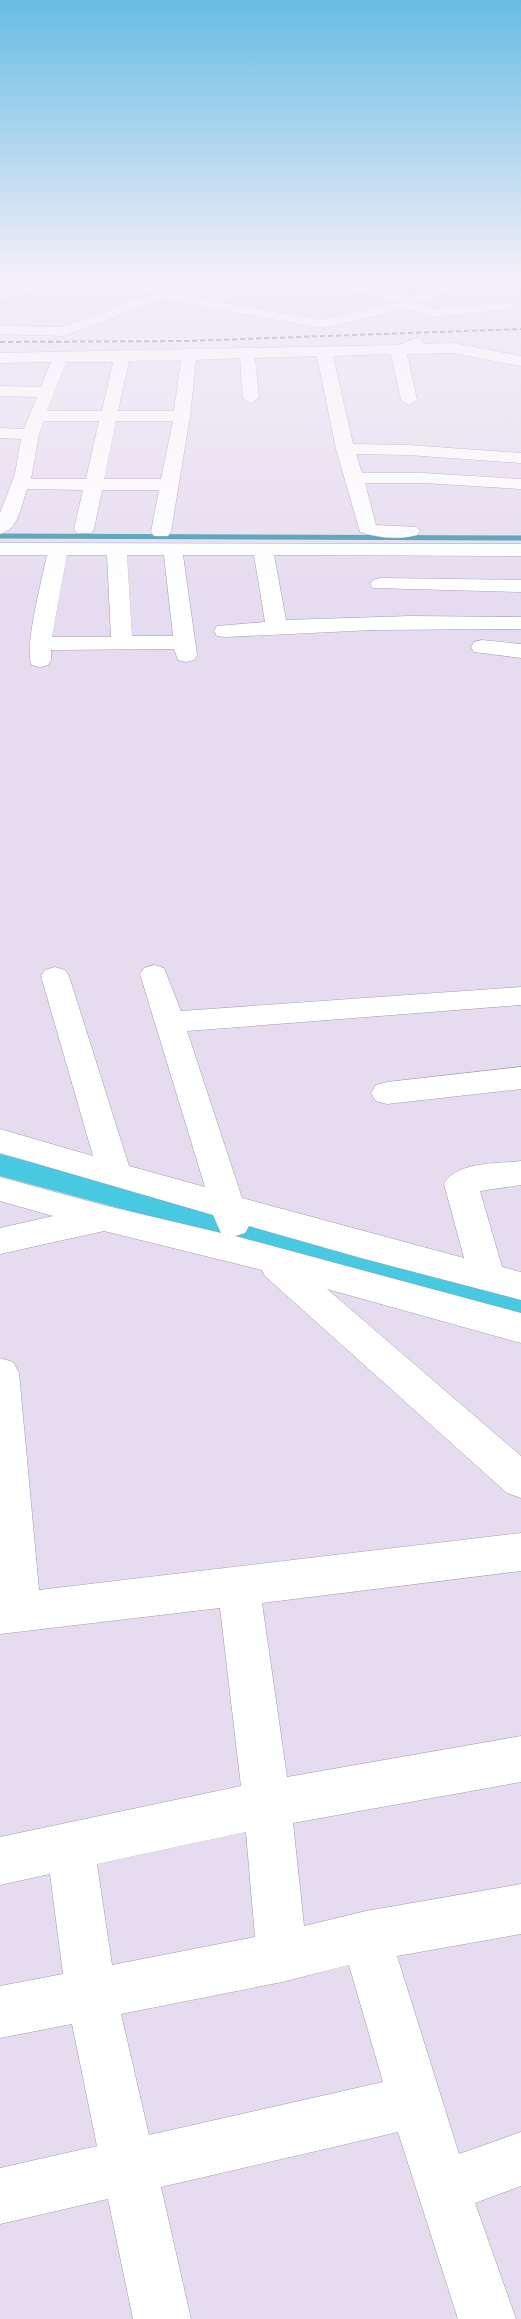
<svg xmlns="http://www.w3.org/2000/svg" width="521" height="2319" font-family="Mulish,sans-serif">
  <style>
    .lines { fill: none; stroke-linecap: round; stroke-linejoin: round }
    .stream { stroke: #3e98ab; stroke-width: 5 }
    .canal { fill: #47c9e1; fill-rule: evenodd }
    .minor-casing { stroke: #a39aad; stroke-width: 1 }
    .minor { fill: #fff; fill-rule: evenodd }
    .rail { stroke: #3e3a42; stroke-width: 2; stroke-dasharray: 5 3; stroke-linecap: butt }
  </style>
  <rect width="100%" height="100%" fill="#e6dcf0"/>
  <g class="lines">
    <polyline class="stream" points="0,536 521,538"/>
    <polygon class="canal" points="0,1154 521,1291 521,1317 0,1176"/>
    <g class="minor-casing">
      <g id="minor">
        <polygon points="53,274 71,274 69,277 17,297 0,299 0,291 10,290"/>
        <path d="M 82,274 L 104,274 L 201,298 L 279,274 L 310,274 L 411,296 L 463,274 L 479,274 L 476,280 L 419,303 L 434,309 L 507,302 L 514,306 L 507,310 L 433,317 L 406,309 L 323,328 L 202,307 L 166,298 L 64,336 L 0,334 L 0,326 L 62,327 L 151,294 L 84,277 ZM 293,278 L 398,302 L 323,320 L 219,302 Z"/>
        <path d="M 417,338 L 422,340 L 424,344 L 453,343 L 521,356 L 521,366 L 453,353 L 407,354 L 417,400 L 409,405 L 401,400 L 391,354 L 333,356 L 353,444 L 408,445 L 521,453 L 521,463 L 408,455 L 356,454 L 362,473 L 423,473 L 521,479 L 521,489 L 423,483 L 365,483 L 376,525 L 417,527 L 420,531 L 417,535 C 398,540 379,538 360,532 L 336,449 L 317,356 L 255,358 L 259,398 L 251,403 L 243,398 L 240,358 L 196,360 L 190,416 L 171,532 L 168,536 L 154,536 L 151,532 L 159,490 L 102,490 L 94,529 L 91,533 L 77,533 L 74,529 L 83,490 L 27,489 C 21,506 19,529 0,534 L 0,513 L 15,474 L 21,439 L 0,438 L 0,428 L 24,429 L 37,397 L 0,396 L 0,386 L 41,387 L 51,362 L 0,363 L 0,353 L 398,345 ZM 181,360 L 174,411 L 118,411 L 129,361 ZM 66,362 L 113,362 L 102,411 L 47,411 ZM 44,421 L 99,421 L 86,479 L 31,479 L 39,434 ZM 116,421 L 173,421 L 161,479 L 104,479 Z"/>
        <path d="M 0,543 L 521,544 L 521,556 L 274,555 L 286,620 L 410,616 L 521,617 L 521,629 L 373,630 L 225,637 L 217,636 L 214,631 L 217,626 L 265,622 L 254,555 L 183,555 L 197,655 L 194,660 L 186,662 L 178,660 L 174,649 L 51,650 L 51,660 L 48,665 L 40,667 L 32,665 C 23,651 43,575 47,555 L 0,555 ZM 67,555 L 107,555 L 111,637 L 52,637 ZM 127,555 L 164,555 L 173,636 L 132,636 Z"/>
        <polygon points="380,578 521,580 521,592 373,588 370,584 373,580"/>
        <polygon points="482,640 521,644 521,658 474,652 471,647 474,642"/>
        <path d="M 154,965 L 164,968 L 181,1011 L 521,987 L 521,1005 L 187,1031 L 242,1198 L 464,1258 L 444,1184 C 457,1161 497,1164 521,1161 L 521,1185 L 480,1191 L 502,1267 L 521,1272 L 521,1300 L 361,1258 L 249,1226 L 245,1233 L 235,1236 L 521,1313 L 521,1343 L 327,1289 L 521,1456 L 521,1498 L 507,1493 L 265,1276 L 262,1270 L 104,1231 L 0,1254 L 0,1228 L 53,1216 L 0,1201 L 0,1177 L 103,1205 L 221,1233 L 213,1215 L 0,1153 L 0,1129 L 93,1156 L 41,976 L 45,970 L 55,967 L 65,970 L 69,976 L 129,1166 L 205,1187 L 140,974 L 144,968 Z"/>
        <polygon points="521,1067 521,1089 387,1104 376,1101 371,1093 376,1085 387,1082"/>
        <path d="M 0,1358 L 13,1362 L 19,1373 L 39,1590 L 521,1533 L 521,1571 L 262,1603 L 287,1777 L 521,1736 L 521,1782 L 293,1823 L 304,1926 L 366,1911 L 521,1884 L 521,1934 L 397,1956 L 459,2154 L 521,2132 L 521,2186 L 475,2203 L 516,2319 L 458,2319 L 398,2132 L 161,2187 L 191,2319 L 133,2319 L 108,2199 L 0,2224 L 0,2168 L 97,2146 L 72,2024 L 0,2038 L 0,1986 L 63,1974 L 50,1874 L 0,1885 L 0,1837 L 241,1786 L 220,1608 L 0,1634 ZM 246,1832 L 255,1937 L 112,1965 L 97,1864 ZM 349,1965 L 383,2082 L 149,2135 L 121,2014 L 282,1982 Z"/>
      </g>
    </g>
    <use href="#minor" class="minor"/>
    <polyline class="rail" points="0,342 187,341 521,329"/>
  </g>
  <linearGradient id="sky" x2="0" y2="1"><stop stop-color="#67bce5"/><stop offset="0.46" stop-color="#f4eff8"/><stop offset="1" stop-color="#f4eff8" stop-opacity="0"/></linearGradient>
  <rect width="521" height="598" fill="url(#sky)"/>
</svg>
